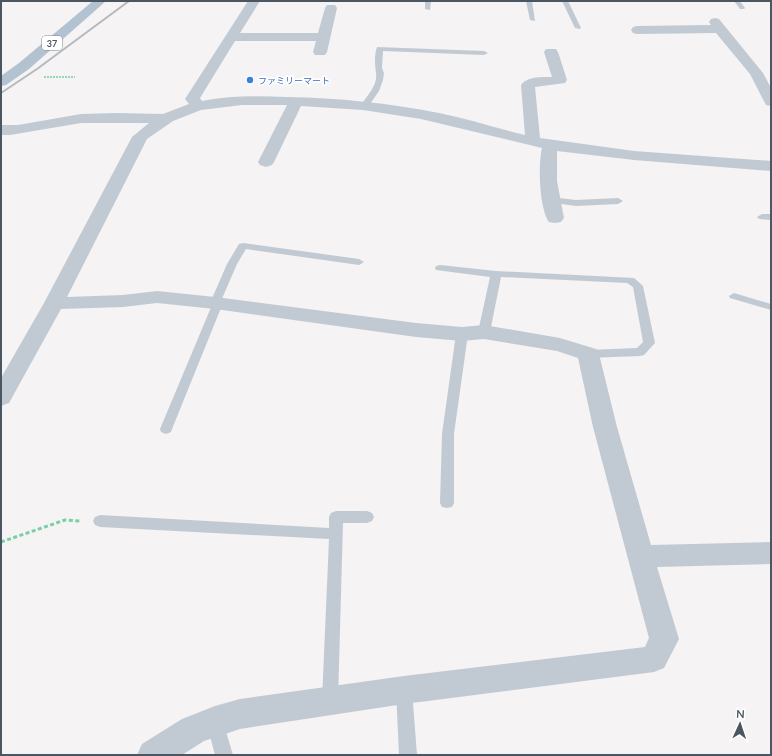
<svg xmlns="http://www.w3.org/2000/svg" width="772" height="756" font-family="Lato,'Noto Sans JP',sans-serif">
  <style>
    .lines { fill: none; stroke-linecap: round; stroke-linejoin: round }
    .path-far1 { stroke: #7ad0a6; stroke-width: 1.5; stroke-dasharray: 2 1; stroke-linecap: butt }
    .path { stroke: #7ad0a6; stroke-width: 3; stroke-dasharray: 4 2.5; stroke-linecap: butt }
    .lane { fill: #c1cad2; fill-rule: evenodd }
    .street { fill: #c1cad2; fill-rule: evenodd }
    .primary { fill: #b3c2d1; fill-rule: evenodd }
    .rail { stroke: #b5b8bd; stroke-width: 2 }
    .shop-dot { fill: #3f7fe0; stroke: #fff; stroke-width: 1.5 }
    .labels { text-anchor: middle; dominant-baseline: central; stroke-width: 3.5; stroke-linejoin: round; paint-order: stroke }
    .shield { fill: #fff; stroke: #808990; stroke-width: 1 }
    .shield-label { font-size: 9px; font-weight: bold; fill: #4a5661 }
    .far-shop-label { font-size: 9px; fill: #366cbe; stroke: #fff; text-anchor: start }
  </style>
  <rect width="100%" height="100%" fill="#f5f3f3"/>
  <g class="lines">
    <polyline class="path-far1" points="44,77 75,77"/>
    <polyline class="path" points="1,542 65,520 80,521"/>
    <g class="lane">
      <polygon points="425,1 431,1 430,10 425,9"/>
      <polygon points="526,1 532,1 535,21 530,20"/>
      <polygon points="562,1 568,1 581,28 580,29 575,28"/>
      <polygon points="734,1 740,1 745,8 744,9 740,9"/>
      <path d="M 377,47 L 484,51 L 488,53 L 484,55 L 383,51 L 382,68 L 384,73 L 383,80 L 379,91 L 368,107 L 365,107 L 361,105 C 367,96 378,85 376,73 C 375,65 374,56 377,47 Z"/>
      <polygon points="550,197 576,200 618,198 623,201 618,204 576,206 547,202 545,200"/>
      <polygon points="762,214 771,214 771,220 759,219 757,217"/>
      <polygon points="243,243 359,259 364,262 359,265 246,249 237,264 221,301 223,303 172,429 171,432 166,434 161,432 160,429 212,305 210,303 227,264 239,244"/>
      <polygon points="440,265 496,271 634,278 643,286 655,343 644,355 640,356 588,358 584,357 582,354 584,351 588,350 637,348 643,342 633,287 627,283 501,277 490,332 488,335 480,335 478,332 490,277 436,270 435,268 436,266"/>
      <polygon points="734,293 771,304 771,310 730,298 729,296"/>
      <polygon points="462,330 466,331 468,334 454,434 454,503 452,507 447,508 442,507 440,503 442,434 456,334 458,331"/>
      <polygon points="336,511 367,511 372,513 374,517 372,521 367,523 343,523 338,701 336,707 330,709 324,707 322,701 329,539 100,527 95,525 93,521 95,517 100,515 329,528 329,517 331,513"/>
      <polygon points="404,682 410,685 412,690 417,755 399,755 396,690 398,685"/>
      <polygon points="215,713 221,715 233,755 215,755 206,721 209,715"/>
    </g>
    <g class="street">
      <path d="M 248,1 L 260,1 L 240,33 L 318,33 L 325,8 L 327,5 L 335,5 L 337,8 L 327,52 L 325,55 L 315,55 L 313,52 L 316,41 L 235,41 L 200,98 L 202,101 C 230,95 259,96 287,97 C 338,98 389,103 439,113 C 468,119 496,128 525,135 L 521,85 C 527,76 543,77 552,77 L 544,52 L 546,49 L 556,49 L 558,52 L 567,80 L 565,83 L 535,87 L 540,138 L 634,151 L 771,161 L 771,171 L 634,160 L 557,151 L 557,181 L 564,218 L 561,222 L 555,223 L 549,222 C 539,208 538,164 542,148 L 421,119 L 363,110 L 301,106 L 274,162 L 272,165 L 266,167 L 260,165 L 258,162 L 287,105 L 242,105 L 201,110 L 173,121 L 147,139 L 67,297 L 123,295 L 157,291 L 215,297 L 416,323 L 462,327 L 484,325 L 560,338 L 596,349 L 599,354 L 617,427 L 651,545 L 771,542 L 771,564 L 657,567 L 679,639 L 664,668 L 654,672 L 404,704 L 240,729 L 204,741 L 182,755 L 137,755 L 142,744 L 182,719 L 215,706 L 240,699 L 404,676 L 645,647 L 649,638 L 593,427 L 578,358 L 557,351 L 484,339 L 462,341 L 416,337 L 215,309 L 157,303 L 123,307 L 61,309 L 9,403 L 1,406 L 1,378 L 44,303 L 132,137 L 149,123 L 81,123 L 10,135 L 1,135 L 1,125 L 18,125 L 81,114 L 117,113 L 163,114 L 189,104 L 185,99 Z"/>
      <polygon points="715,18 719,19 763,73 771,88 771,106 766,105 750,74 716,33 637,34 633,33 631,30 633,27 637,26 711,25 709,22 711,19"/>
    </g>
    <polygon class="primary" points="93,1 106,1 29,69 6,85 1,86 1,76 19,63"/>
    <polyline class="rail" points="1,93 37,69 129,1"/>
  </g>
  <circle class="shop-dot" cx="250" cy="80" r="4"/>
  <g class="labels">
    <rect class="shield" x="42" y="36" width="20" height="14" rx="3"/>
    <g class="shield-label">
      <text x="52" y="43">37</text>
    </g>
    <g class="far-shop-label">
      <text x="258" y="80">ファミリーマート</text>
    </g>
  </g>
  <rect width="772" height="756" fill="none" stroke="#4a5661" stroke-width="4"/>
  <g transform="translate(740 724) rotate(3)" stroke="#ffffff" stroke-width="3" paint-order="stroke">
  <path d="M0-3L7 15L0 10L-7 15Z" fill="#4a5661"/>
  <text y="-6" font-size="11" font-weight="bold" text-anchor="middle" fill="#4a5661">N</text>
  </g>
</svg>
